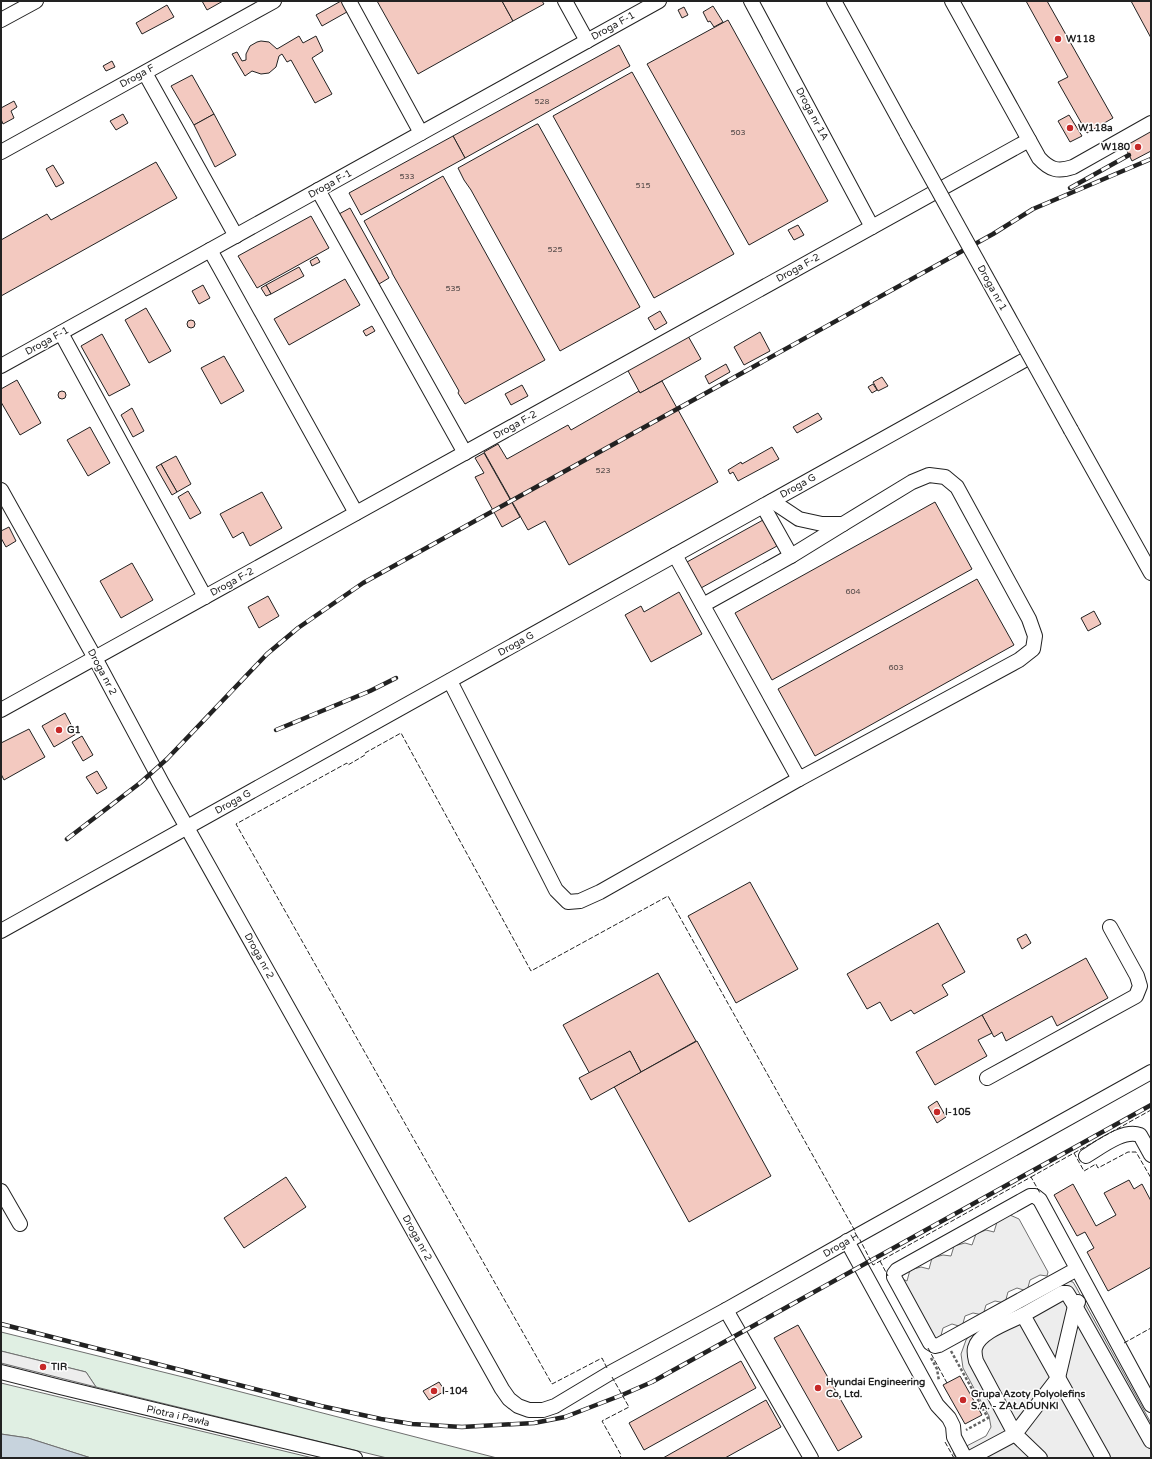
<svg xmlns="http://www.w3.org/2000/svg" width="1152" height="1459" font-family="'Varela Round',sans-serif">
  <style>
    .green { fill: #e0efe3; stroke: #6f6f6f }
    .parking { fill: #ededed; stroke: #6f6f6f }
    .water { fill: #c7d3dd; stroke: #6f6f6f }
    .building { fill: #f3c9c0; stroke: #222 }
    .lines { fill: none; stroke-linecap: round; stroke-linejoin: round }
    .minor-casing { stroke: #222; stroke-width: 16 }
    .path { stroke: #646464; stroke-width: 2.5; stroke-dasharray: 3 2; stroke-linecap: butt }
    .minor { stroke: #fff; stroke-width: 14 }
    .rail-casing { stroke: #222; stroke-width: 4.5 }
    .rail { stroke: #fff; stroke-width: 3; stroke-dasharray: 9; stroke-linecap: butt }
    .minor-bridge-casing { stroke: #222; stroke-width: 16; stroke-linecap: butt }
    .minor-bridge { stroke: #fff; stroke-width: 14 }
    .fence { stroke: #222; stroke-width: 1; stroke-dasharray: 5 2; stroke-linecap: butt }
    .poi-dot { fill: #c62828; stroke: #fff; stroke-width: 1.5 }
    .labels { text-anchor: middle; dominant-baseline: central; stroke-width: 3; stroke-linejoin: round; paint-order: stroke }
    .number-label { font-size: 8px; fill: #564c4a }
    .street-label { font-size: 10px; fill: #222; stroke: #fff }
    .poi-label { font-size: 10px; font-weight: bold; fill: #222; stroke: #fff; text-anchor: start }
  </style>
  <rect width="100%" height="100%" fill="#fff"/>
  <g class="green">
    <polygon points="1,1332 183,1377 497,1458 387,1458 96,1387 86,1372 1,1351"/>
    <polygon points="1,1383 313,1458 91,1458 28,1438 1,1434"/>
  </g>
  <g class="parking">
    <polygon points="1010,1215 1019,1219 1048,1272 1047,1276 1040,1275 1030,1280 1027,1291 1017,1288 1008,1292 1005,1303 995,1301 986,1305 983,1315 973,1313 965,1316 962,1327 952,1324 943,1328 940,1339 930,1337 900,1278 907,1281 910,1270 921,1267 929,1269 932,1258 943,1255 951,1256 954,1246 965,1243 972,1245 976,1234 986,1230 994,1232 997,1222"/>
    <polygon points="1068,1281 1073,1282 1076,1287 1151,1423 1151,1458 956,1458 953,1453 986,1436 991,1427 989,1416 963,1368 961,1354 966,1340 970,1335"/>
    <polygon points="1,1351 86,1372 96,1387 1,1363"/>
  </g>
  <polygon class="water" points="1,1434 28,1438 91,1458 1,1458"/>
  <g class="building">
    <polygon points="202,1 223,1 207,10"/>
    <polygon points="341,1 351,1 354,8 322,26 316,15"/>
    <polygon points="377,1 502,1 513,21 418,74"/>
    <polygon points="502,1 542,1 544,4 513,21"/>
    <polygon points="1026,1 1047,1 1113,118 1087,133 1058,82 1068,77"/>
    <polygon points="1131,1 1151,1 1151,38"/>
    <polygon points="167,5 174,17 142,34 136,23"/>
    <polygon points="713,6 723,22 714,27 710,21 708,22 703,12"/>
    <polygon points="684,7 688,15 682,18 678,10"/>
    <polygon points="728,20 828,201 749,245 647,64"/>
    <polygon points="299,36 303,43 316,36 323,51 312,58 332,94 315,103 291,60 287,62 282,54 279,56 276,67 269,73 261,74 252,71 245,76 232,54 237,52 242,61 246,60 246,54 250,46 257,42 261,41 269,42 277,49"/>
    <polygon points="619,45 630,66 465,158 453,136"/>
    <polygon points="112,61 115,67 106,71 103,66"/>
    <polygon points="632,72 734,254 654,298 553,116"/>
    <polygon points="192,75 214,114 194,125 171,86"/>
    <polygon points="14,101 17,107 11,111 14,118 3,124 1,119 1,108"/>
    <polygon points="123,114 128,123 116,130 110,121"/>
    <polygon points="214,114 236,155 215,167 194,125"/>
    <polygon points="1069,115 1082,136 1070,142 1058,121"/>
    <polygon points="537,124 538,124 640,307 560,351 471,190 464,180 458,168"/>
    <polygon points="1151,127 1151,151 1132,161 1123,143"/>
    <polygon points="453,136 465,158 361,215 349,193"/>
    <polygon points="156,162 177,198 1,296 1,240 47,214 51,220"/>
    <polygon points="53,165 64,183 56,187 46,169"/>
    <polygon points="443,176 545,360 465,404 458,393 459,391 392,273 392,272 364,221"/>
    <polygon points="350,208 389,278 379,284 339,214"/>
    <polygon points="311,216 329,248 257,288 238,256"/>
    <polygon points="798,225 804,235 794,240 788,230"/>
    <polygon points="317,257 320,262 312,266 310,261"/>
    <polygon points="299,267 304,276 271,294 266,285"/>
    <polygon points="345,279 360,305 289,345 274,319"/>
    <polygon points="203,285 210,298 199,304 192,291"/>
    <polygon points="266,285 271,294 266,296 261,288"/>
    <polygon points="146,308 171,351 149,363 125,320"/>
    <polygon points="660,311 667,323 655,330 648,318"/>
    <circle cx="191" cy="324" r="4"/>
    <polygon points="372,326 375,331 366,336 363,331"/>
    <polygon points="760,332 770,351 744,365 734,347"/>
    <polygon points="102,334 130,385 109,396 81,346"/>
    <polygon points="688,336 701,359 640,393 627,369"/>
    <polygon points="224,356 244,391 221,404 201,368"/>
    <polygon points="726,364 730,372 709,384 705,376"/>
    <polygon points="882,377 888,386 878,391 873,382"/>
    <polygon points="17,380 41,423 20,435 1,402 1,389"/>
    <polygon points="662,381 718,482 569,565 545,521 528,530 484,452 498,444 507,459 568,425 571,430 639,391 640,393"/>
    <polygon points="873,384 877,390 872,393 868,387"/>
    <polygon points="522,385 528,396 511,405 505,394"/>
    <circle cx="62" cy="395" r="4"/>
    <polygon points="132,408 144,431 133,437 121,415"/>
    <polygon points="818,413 822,419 797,433 793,427"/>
    <polygon points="90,427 110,463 88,476 67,440"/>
    <polygon points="772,447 779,459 738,481 733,472 730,474 728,470 741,462 742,464"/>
    <polygon points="484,453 520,517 502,527 475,477 484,473 475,458"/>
    <polygon points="176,456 191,484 177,492 161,464"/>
    <polygon points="161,464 177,492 172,495 156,467"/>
    <polygon points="188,491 201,513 190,519 178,497"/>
    <polygon points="262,492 282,528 250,546 243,532 233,538 220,514"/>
    <polygon points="935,502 972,569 772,680 735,613"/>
    <polygon points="763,520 777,546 701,588 687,562"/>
    <polygon points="9,527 16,541 6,547 1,538 1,531"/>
    <polygon points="132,563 153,600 121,618 100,581"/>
    <polygon points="977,579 1014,645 815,756 778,689"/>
    <polygon points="679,592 702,634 651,662 625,615 641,606 644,612"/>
    <polygon points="268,596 279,616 259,628 248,607"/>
    <polygon points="1094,611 1101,624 1088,631 1081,618"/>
    <polygon points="65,713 76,734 54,747 42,726"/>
    <polygon points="29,729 45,757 4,780 1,774 1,743"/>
    <polygon points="82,736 93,755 83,761 72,742"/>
    <polygon points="97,771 107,788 97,794 86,777"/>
    <polygon points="750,882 798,969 736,1003 688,916"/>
    <polygon points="938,923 965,972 942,985 948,995 914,1014 911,1010 891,1021 880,1002 867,1009 847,974"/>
    <polygon points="1026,934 1031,943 1022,949 1017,939"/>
    <polygon points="1086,958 1108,998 1057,1026 1052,1016 1006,1041 1002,1032 994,1037 982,1015"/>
    <polygon points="658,973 696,1041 641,1072 630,1051 590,1074 563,1025"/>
    <polygon points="982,1015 992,1033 978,1040 987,1056 935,1085 916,1052"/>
    <polygon points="697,1041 771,1176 689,1222 615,1088 614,1087"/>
    <polygon points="630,1051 641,1072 591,1100 579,1078"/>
    <polygon points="937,1101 946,1117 937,1123 928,1107"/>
    <polygon points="286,1177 306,1207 244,1248 224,1218"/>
    <polygon points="1129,1180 1134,1189 1142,1184 1151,1201 1151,1267 1108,1291 1087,1252 1094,1248 1085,1232 1077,1236 1054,1195 1073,1184 1096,1226 1116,1215 1104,1193"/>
    <polygon points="798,1325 862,1437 838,1451 774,1338"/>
    <polygon points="741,1361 756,1388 644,1450 629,1423"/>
    <polygon points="960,1376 982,1415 965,1424 943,1385"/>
    <polygon points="439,1382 445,1391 429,1400 423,1391"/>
    <polygon points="766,1400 781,1427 725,1458 663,1458"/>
  </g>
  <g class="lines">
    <g class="minor-casing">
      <g id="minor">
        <polyline points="349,1 421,133"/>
        <polyline points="565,1 587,41"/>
        <polyline points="751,1 872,227"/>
        <polyline points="834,1 907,134"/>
        <path d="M 952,1 L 1039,158 C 1050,170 1058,172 1073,167 L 1151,123"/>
        <polyline points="1,20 36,1"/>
        <polyline points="145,73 236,236"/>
        <polyline points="1,152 274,1"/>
        <polyline points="318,190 465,453"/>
        <polyline points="210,250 356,513"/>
        <polyline points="61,333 205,597"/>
        <polyline points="1,366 659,1"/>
        <polyline points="1071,430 1151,573"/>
        <polyline points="1,490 95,658 162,783 502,1389 509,1399 518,1406 529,1410 543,1410 555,1406 610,1373 726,1310 855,1237 1151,1072"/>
        <polyline points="763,506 791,556"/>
        <polyline points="675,555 799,779 1019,660 1033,649 1035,636 1029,619 957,487 945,477 929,475 912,482 843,524 822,524 799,519 772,501"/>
        <polyline points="703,605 791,556 843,524"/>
        <polyline points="450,681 556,890 568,902 580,901 600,892 799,779"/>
        <polyline points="1,710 1029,140"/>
        <polyline points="1,931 1030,357"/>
        <polyline points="987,1078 1136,996 1140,986 1137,976 1110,927"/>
        <path d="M 1086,1156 C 1101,1147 1123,1129 1140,1135 L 1151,1155"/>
        <polyline points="1,1191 20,1224"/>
        <polyline points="847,1241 937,1405 949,1418 953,1426 954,1437 965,1458"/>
        <polyline points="1077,1269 939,1345 935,1346 930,1343 894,1277 894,1274 897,1270 1030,1196 1035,1196 1040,1200 1151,1405"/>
        <polyline points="726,1310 811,1458"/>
        <polyline points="1023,1315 1062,1293 1067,1293 1075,1306 1151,1441"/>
        <polyline points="1,1372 60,1387 355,1458"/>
        <path d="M 970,1458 L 1015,1434 L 976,1361 C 975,1357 974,1352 975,1348 C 979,1332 1009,1322 1023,1315 L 1103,1458"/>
        <polyline points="1040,1458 1015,1434 1058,1378 1075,1306 1078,1302"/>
      </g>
    </g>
    <g class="path">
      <polyline points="951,1351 988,1418 966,1430"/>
      <polyline points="931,1358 937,1369 939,1381"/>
    </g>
    <use href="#minor" class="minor"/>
    <g class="rail-casing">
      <g id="rail">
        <polyline points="1070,188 1129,155"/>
        <polyline points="276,730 370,691 396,678"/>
        <polyline points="67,839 140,783 167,759 267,654 298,628 363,583 993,234 1033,209 1151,159"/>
        <polyline points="1,1324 321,1406 381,1419 412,1424 462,1427 534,1423 565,1417 622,1395 652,1382 1151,1105"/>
      </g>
    </g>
    <use href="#rail" class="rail"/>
    <g class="minor-bridge-casing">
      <polyline id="minor-bridge" points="907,134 1071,430"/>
    </g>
    <use href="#minor-bridge" class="minor-bridge"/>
    <g class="fence">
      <polyline points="1074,1153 1151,1110"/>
      <polyline points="1031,1177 1074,1153 1084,1171 1096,1164 1098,1168 1128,1152 1136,1152 1151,1178"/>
      <polyline points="859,1238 873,1265 1031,1177 1040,1193"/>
      <polyline points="880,1261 888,1276"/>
      <polyline points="1124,1343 1151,1328"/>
      <polyline points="928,1348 947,1383"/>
      <polyline points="607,1368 602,1358 552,1384 236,824 347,763 348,765 365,755 365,753 401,733 531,971 668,896 855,1231"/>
      <polyline points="612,1377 629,1407 602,1421 621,1455 620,1458"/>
      <polyline points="945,1442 954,1458"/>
    </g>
  </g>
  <g class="poi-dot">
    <circle cx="1058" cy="39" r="4"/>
    <circle cx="1070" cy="128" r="4"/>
    <circle cx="1138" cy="147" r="4"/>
    <circle cx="59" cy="730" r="4"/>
    <circle cx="937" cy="1112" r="4"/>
    <circle cx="43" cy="1367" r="4"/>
    <circle cx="818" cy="1388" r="4"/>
    <circle cx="434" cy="1391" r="4"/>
    <circle cx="963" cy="1400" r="4"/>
  </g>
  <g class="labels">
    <g class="number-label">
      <text x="542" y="101">528</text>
      <text x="738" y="132">503</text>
      <text x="407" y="176">533</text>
      <text x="643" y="185">515</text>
      <text x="555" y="249">525</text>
      <text x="453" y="288">535</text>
      <text x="603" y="470">523</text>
      <text x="853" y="591">604</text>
      <text x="896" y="667">603</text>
    </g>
    <g class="street-label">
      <text transform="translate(613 26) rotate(-29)">Droga F-1</text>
      <text transform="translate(137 76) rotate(-29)">Droga F</text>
      <text transform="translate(812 114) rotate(62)">Droga nr 1A</text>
      <text transform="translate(330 184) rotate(-29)">Droga F-1</text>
      <text transform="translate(798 268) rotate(-29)">Droga F-2</text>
      <text transform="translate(992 288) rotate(61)">Droga nr 1</text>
      <text transform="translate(47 341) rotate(-29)">Droga F-1</text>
      <text transform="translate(515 425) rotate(-29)">Droga F-2</text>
      <text transform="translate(798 486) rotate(-29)">Droga G</text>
      <text transform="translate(232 582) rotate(-29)">Droga F-2</text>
      <text transform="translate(516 644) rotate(-29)">Droga G</text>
      <text transform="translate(102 672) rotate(62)">Droga nr 2</text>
      <text transform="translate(233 802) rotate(-29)">Droga G</text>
      <text transform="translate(259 956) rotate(61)">Droga nr 2</text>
      <text transform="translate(417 1238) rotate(61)">Droga nr 2</text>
      <text transform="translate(841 1245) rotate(-30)">Droga H</text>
      <text transform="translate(178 1416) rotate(13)">Piotra i Pawła</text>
    </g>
    <g class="poi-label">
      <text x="1066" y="39">W118</text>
      <text x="1078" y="128">W118a</text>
      <text x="1130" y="147" text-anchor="end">W180</text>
      <text x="67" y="730">G1</text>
      <text x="945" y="1112">I-105</text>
      <text x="51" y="1367">TIR</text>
      <text x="826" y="1382">Hyundai Engineering<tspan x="826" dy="12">Co, Ltd.</tspan></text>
      <text x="442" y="1391">I-104</text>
      <text x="971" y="1394">Grupa Azoty Polyolefins<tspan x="971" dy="12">S.A. - ZAŁADUNKI</tspan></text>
    </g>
  </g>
  <rect width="1152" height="1459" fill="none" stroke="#222222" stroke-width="4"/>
</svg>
